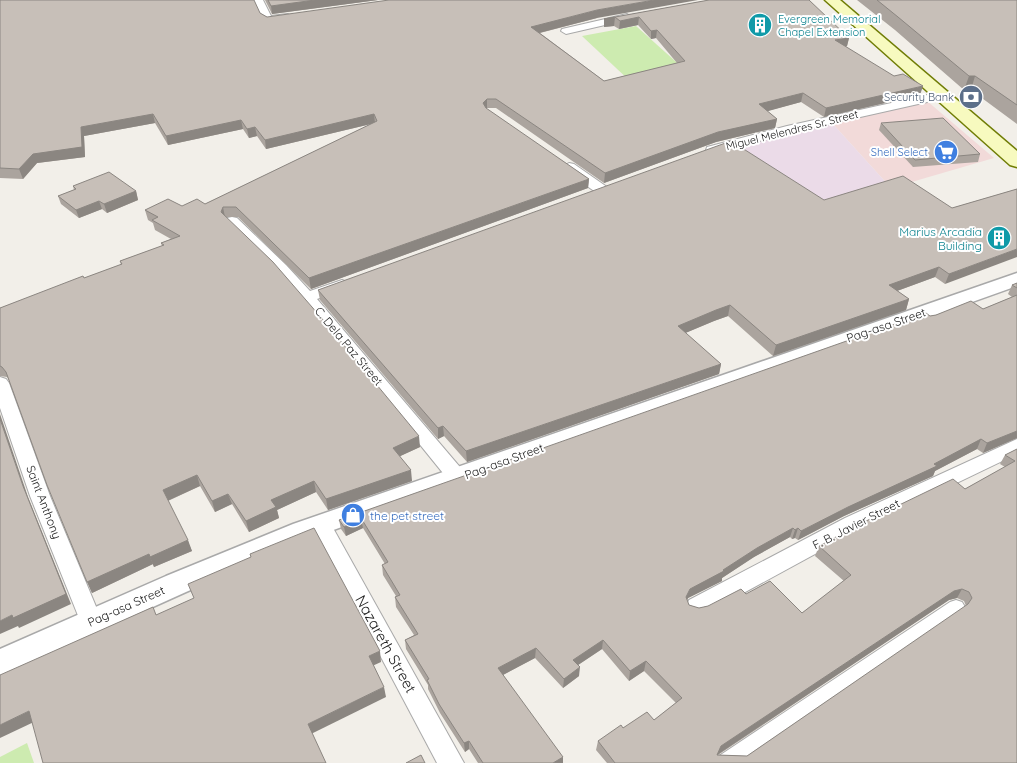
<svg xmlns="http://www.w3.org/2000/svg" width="1017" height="763" font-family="Quicksand,sans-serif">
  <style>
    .commercial { fill: #f2dad9 }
    .industrial { fill: #ebdbe8 }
    .grass { fill: #cdebb0 }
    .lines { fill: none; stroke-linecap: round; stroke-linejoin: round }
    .pedestrian-casing { stroke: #a9a9a9; stroke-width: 2 }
    .minor-casing { stroke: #a9a9a9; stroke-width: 2 }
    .tertiary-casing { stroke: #a9a9a9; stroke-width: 3 }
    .secondary-casing { stroke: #707d05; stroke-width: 3 }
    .pedestrian { fill: #fff; fill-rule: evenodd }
    .minor { fill: #fff; fill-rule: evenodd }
    .tertiary { fill: #fff; fill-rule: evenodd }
    .secondary { fill: #f7fabf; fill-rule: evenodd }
    .wall { fill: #aba49e; fill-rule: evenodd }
    .shaded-wall { fill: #8b8681 }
    .building { fill: #c7bfb8; stroke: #8b8681; fill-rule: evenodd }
    .labels { text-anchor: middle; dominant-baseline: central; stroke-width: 4; stroke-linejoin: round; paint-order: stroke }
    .far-culture-label { font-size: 11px; fill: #0d838f; stroke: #fff; text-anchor: start }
    .far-service-label { font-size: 11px; fill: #4e5e75; stroke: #fff; text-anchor: end }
    .far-street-label { font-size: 11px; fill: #222; stroke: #fff }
    .far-shop-label { font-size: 11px; fill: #366cbe; stroke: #fff; text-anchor: end }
    .culture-label { font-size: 12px; fill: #0d838f; stroke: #fff; text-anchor: end }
    .street-label { font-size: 12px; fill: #222; stroke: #fff }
    .shop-label { font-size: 12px; fill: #366cbe; stroke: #fff; text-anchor: start }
    .near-street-label { font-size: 15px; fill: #222; stroke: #fff }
  </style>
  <rect width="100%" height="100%" fill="#f2efe9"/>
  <polygon class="commercial" points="927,101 994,158 891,188 832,123"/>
  <polygon class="industrial" points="832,123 891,188 820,208 730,147"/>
  <g class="grass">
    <polygon points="636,26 684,69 631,82 582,36"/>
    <polygon points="27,743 34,763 0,763 0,757"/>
  </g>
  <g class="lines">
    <g class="pedestrian-casing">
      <polygon id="pedestrian" points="956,600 962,602 965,607 962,612 743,763 716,763 719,756 950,602"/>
    </g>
    <g class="minor-casing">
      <g id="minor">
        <polygon points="253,0 263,0 271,16 288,14 293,17 288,20 264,22"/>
        <polygon points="627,14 632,17 631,19 566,34 561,31 562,29"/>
        <polygon points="941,92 947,96 945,98 789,133 712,154 706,150 707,147 787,126"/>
        <polygon points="569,163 574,164 607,187 609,190 607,193 597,193 564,170 562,167"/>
        <polygon points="232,217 237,218 286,265 310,291 342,280 347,282 350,285 347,288 317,299 465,473 468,478 465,483 458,485 451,483 328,331 276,271 227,224 225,221 227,218"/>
        <polygon points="0,377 6,379 9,383 50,496 102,621 99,628 91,631 83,628 30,496 0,408"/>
        <polygon points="1017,439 1017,454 859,530 705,614 697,616 689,614 686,607 689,600 845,518"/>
        <polygon points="321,517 328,519 464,763 437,763 311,525 314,519"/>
      </g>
    </g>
    <g class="tertiary-casing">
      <polygon id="tertiary" points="1017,273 1017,286 311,538 186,592 0,676 0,649 166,576 293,524"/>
    </g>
    <g class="secondary-casing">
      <polygon id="secondary" points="825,0 840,0 1017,151 1017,167 1010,165"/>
    </g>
    <use href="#pedestrian" class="pedestrian"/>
    <use href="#minor" class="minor"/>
    <use href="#tertiary" class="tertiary"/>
    <use href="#secondary" class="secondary"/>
  </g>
  <g class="wall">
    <polygon points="0,0 260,13 267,17 597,18 540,33 604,81 677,63 656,38 651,39 638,25 619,29 614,26 604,27 604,19 709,0 849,38 847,46 846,47 920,95 824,117 801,102 767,111 777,119 775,128 716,142 604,183 496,108 487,108 486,109 589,179 588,188 311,289 238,217 226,217 420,447 400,456 412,481 328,510 316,492 277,510 279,518 249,532 232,504 215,512 200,486 168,501 192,551 154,567 153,564 92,593 9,380 7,377 0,376 0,308 121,265 120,261 162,246 161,243 171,239 155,230 153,223 148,220 145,210 205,204 371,124 266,149 257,136 249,138 243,129 168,145 155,123 84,136 85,157 37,163 23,179 0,178"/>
    <polygon points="265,0 378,0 272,14"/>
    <polygon points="857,0 1017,0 1017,124 971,90 964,90 895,30"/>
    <polygon points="881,123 980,154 978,162 913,167 879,130"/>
    <polygon points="73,186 136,191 138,200 107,213 102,209 79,218 61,204 58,196 74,190"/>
    <polygon points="1017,189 945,284 935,277 897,291 909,299 906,310 773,356 728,316 714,321 685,333 721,364 719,374 467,462 444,436 438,439 320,300 318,290 824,200 952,208"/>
    <path d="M 1017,283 L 1017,438 L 983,453 L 977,449 L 935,471 L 933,476 L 844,516 L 798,540 L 795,538 L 792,539 L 790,537 L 754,557 L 722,578 L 722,581 L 688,598 L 687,600 L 689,605 L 699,608 L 708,606 L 746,594 L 802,613 L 844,581 L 815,556 L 819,546 L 965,489 L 1005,467 L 1000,464 L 1005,455 L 1017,449 L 1017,763 L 607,763 L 596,750 L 598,741 L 623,728 L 654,720 L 676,703 L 644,671 L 629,681 L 602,649 L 578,665 L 579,676 L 563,688 L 535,658 L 503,675 L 563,763 L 478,763 L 469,749 L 465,752 L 440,713 L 428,689 L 428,685 L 406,649 L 405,640 L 414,635 L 396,607 L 395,597 L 396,596 L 383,575 L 382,565 L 385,564 L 363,528 L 346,536 L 341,529 L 339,520 L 930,316 L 983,309 L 1012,297 L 1008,294 L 1012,285 ZM 957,598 L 964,601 L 966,606 L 747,756 L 718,755 L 949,600 Z"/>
  </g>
  <g class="shaded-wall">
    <polygon points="315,0 378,0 272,14 271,6"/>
    <polygon points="654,0 698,0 597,18 531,35 531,27 597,10"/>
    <polygon points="615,17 614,26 604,27 604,19"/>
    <polygon points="639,17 638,25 619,29 620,21"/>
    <polygon points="657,30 656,38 651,39 651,31"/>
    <polygon points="849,38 847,46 833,48 835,40"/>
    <polygon points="969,76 975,76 971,90 964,90"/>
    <polygon points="923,86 920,95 824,117 826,108"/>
    <polygon points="803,93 801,102 757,114 759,104"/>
    <polygon points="487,99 487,108 483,112 483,103"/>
    <polygon points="153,114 155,123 84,136 85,157 37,163 23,179 19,169 33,154 81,127"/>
    <polygon points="374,114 375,123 266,149 265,140"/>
    <polygon points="777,119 775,128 716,142 604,183 605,173 718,132"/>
    <polygon points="241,120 243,129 168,145 166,136"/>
    <polygon points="255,127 257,136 249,138 247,129"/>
    <polygon points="589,179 588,188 311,289 309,278"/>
    <polygon points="136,191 138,200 107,213 104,204"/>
    <polygon points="99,201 102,209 79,218 76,210"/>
    <polygon points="223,207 225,217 221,212"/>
    <polygon points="1017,249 1017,257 945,284 949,274"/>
    <polygon points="939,267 935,277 886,295 889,285"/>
    <polygon points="909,299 906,310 773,356 776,345"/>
    <polygon points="730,305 728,316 714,321 676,337 678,326 716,310"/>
    <polygon points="721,364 719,374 467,462 466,451"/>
    <polygon points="0,414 28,497 71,604 19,628 18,626 0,634 0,621 12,615 23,486 0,419"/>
    <polygon points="443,426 444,436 438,439 438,428"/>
    <polygon points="1017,431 1017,438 983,453 987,443"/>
    <polygon points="419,436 420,447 394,459 393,448"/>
    <polygon points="981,439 977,449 935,471 933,476 844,516 798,540 801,531"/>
    <polygon points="411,470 412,481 328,510 326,499"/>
    <polygon points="197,475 200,486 167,501 163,490"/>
    <polygon points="314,481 316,492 277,510 279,518 249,532 246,521 271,500"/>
    <polygon points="228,494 232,504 215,512 212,501"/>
    <polygon points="361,518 363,528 346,536 344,527"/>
    <polygon points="793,528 790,537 754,557 722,578 722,581 688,598 684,606 686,597 690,589 723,570 757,548"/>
    <polygon points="798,528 795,538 792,539 795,530"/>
    <polygon points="188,540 192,551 154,567 150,557"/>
    <polygon points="149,554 153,564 92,593 87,582"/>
    <polygon points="962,589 957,598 949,600 717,755 721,746 954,591"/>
    <polygon points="603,640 602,649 572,669 573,660"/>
    <polygon points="536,648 535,658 499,677 498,668"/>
    <polygon points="380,651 381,662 370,667 369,656"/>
    <polygon points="646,661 644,671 629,681 630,671"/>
    <polygon points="580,667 579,676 563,688 564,679"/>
    <polygon points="384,687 386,697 311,734 308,724"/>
    <polygon points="29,711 36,721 0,738 0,725"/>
    <polygon points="469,741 469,749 465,752 464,743"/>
    <polygon points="563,757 563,763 553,763"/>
  </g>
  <g class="building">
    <polygon points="0,0 254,0 260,13 267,17 389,0 654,0 597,10 531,27 604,81 685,61 657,30 651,31 639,17 620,21 615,17 604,19 709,0 809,0 849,38 835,40 894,76 903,74 923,86 826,108 803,93 759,104 777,119 718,132 605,173 496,99 487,99 483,103 486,108 589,179 309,278 236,207 223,207 221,212 273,262 325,322 419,436 393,448 411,470 326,499 314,481 271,500 276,507 246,521 228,494 212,501 197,475 163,490 188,540 150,557 149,554 87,582 47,485 6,372 2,367 0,366 0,308 83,276 84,278 122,264 120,261 164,245 161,243 180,236 152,220 158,217 145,210 168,199 182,206 197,199 205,204 377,121 374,114 265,140 255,127 247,129 241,120 166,136 153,114 81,127 82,147 33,154 19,169 0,168"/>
    <polygon points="268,0 315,0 271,6"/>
    <polygon points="877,0 1017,0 1017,105 975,76 969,76 898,17"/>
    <polygon points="943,118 980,154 915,160 881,123"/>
    <polygon points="731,141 824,200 903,176 952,208 1017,189 1017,249 949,274 939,267 889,285 909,299 776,345 730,305 716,310 678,326 721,364 466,451 443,426 438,428 318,290"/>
    <polygon points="109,172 136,191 104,204 99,201 76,210 58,196 76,189 73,186"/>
    <polygon points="1017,283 1017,288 1012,285"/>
    <path d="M 1017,295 L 1017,431 L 987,443 L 981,439 L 934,464 L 937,466 L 848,507 L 801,531 L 798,528 L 795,530 L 793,528 L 757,548 L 723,570 L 724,571 L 690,589 L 686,597 L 689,605 L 699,608 L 708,606 L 741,589 L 746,594 L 770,581 L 802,613 L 851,575 L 819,546 L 864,522 L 953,479 L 965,489 L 1015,461 L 1005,455 L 1017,449 L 1017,763 L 615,763 L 598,741 L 621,725 L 623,728 L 647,712 L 654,720 L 682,698 L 646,661 L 630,671 L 603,640 L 573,660 L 580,667 L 564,679 L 536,648 L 498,668 L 563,757 L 553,763 L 483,763 L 469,741 L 464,743 L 439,704 L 427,680 L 429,679 L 405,640 L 418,634 L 395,597 L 400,595 L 382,565 L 388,562 L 361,518 L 344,527 L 339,520 L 926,313 L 930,316 L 936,315 L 971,301 L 983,309 ZM 962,589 L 969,592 L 972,598 L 968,604 L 747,756 L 717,755 L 721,746 L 954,591 Z"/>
    <polygon points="0,419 23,486 66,594 13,618 12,615 0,621"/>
    <polygon points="314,528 380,651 369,656 384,687 308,724 326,763 43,763 29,711 0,725 0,675 153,607 156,615 194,598 188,584 251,557 250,554"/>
    <polygon points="421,755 425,763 406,763"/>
  </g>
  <defs>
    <g id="building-disc" transform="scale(1.25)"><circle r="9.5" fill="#0f9aa8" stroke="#fff"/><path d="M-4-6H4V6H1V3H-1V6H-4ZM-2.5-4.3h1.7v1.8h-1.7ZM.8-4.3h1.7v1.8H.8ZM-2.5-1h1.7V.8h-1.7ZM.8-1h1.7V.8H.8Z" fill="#fff"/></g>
    <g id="bank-disc" transform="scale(1.25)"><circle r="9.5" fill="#5c6f8a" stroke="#fff"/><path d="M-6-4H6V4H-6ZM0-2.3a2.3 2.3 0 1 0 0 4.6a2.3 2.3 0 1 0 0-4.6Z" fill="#fff"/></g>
    <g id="supermarket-disc" transform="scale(1.25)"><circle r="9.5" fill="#3f7fe0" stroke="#fff"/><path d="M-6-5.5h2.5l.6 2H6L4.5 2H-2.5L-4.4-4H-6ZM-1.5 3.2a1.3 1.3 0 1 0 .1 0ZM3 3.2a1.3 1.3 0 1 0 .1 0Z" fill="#fff"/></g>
    <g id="shop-disc" transform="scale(1.25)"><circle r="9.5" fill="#3f7fe0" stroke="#fff"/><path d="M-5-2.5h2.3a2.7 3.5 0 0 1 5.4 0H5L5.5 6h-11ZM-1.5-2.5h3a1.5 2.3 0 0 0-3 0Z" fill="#fff"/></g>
  </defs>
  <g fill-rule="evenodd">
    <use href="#building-disc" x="760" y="25"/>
    <use href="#bank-disc" x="971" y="97"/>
    <use href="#supermarket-disc" x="946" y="152"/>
    <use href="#building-disc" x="999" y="238"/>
    <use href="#shop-disc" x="353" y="515"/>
  </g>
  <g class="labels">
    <g class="far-culture-label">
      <text x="778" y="19">Evergreen Memorial<tspan x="778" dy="13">Chapel Extension</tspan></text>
    </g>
    <g class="far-service-label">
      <text x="954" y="97">Security Bank</text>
    </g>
    <g class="far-street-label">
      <text transform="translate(792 130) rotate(-14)">Miguel Melendres Sr. Street</text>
    </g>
    <g class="far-shop-label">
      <text x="928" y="152">Shell Select</text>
    </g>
    <g class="culture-label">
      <text x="982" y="231">Marius Arcadia<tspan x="982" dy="14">Building</tspan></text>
    </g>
    <g class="street-label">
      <text transform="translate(886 325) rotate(-19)">Pag-asa Street</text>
      <text transform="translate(349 346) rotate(50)">C. Dela Paz Street</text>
      <text transform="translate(504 461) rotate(-20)">Pag-asa Street</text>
      <text transform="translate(44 502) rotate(69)">Saint Anthony</text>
      <text transform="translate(856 524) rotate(-27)">F. B. Javier Street</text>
      <text transform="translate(126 606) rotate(-24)">Pag-asa Street</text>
    </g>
    <g class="shop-label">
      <text x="370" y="515">the pet street</text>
    </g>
    <g class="near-street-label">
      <text transform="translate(386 644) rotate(61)">Nazareth Street</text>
    </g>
  </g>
</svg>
